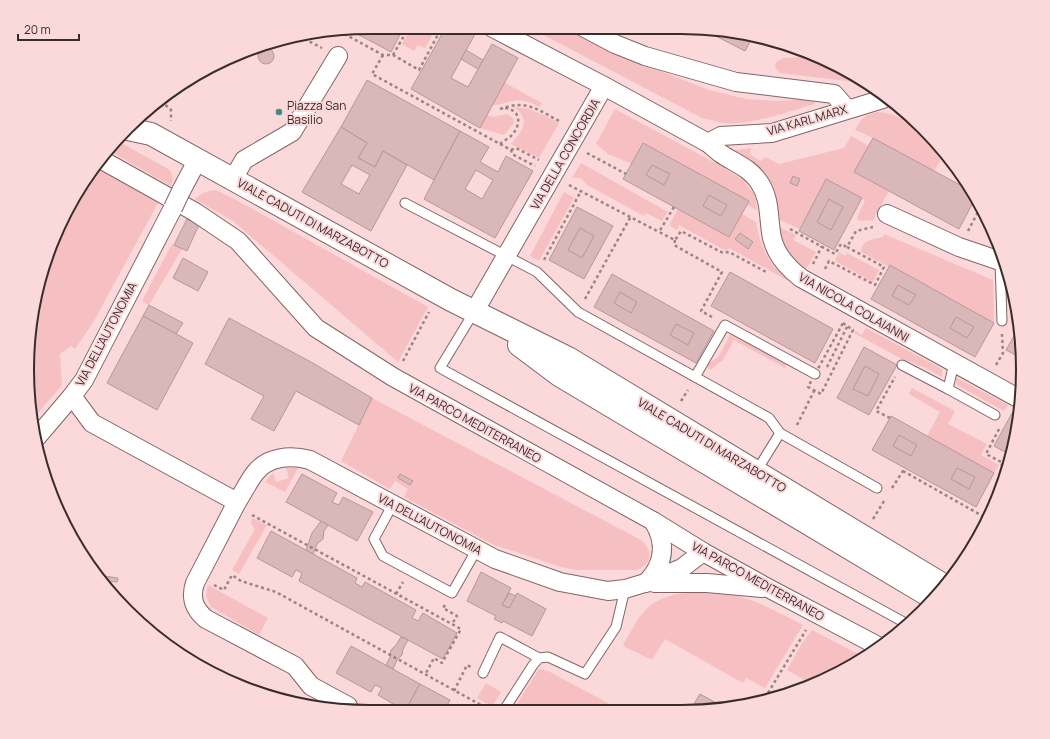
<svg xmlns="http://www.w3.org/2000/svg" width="1050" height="739" font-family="Manrope,sans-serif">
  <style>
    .green { fill: #f6c0c2 }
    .building { fill: #dab8b9; stroke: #b89798; fill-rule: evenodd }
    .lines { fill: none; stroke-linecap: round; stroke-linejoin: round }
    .service-casing { stroke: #836566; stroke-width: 11 }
    .minor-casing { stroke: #836566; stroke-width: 20 }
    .tertiary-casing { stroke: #836566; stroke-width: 24 }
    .path { stroke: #9c8484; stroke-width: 2.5; stroke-dasharray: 3 3; stroke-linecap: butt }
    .service { stroke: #fff; stroke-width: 9 }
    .minor { stroke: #fff; stroke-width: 18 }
    .tertiary { stroke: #fff; stroke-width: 22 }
    .minor-bridge-casing { stroke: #836566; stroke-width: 20; stroke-linecap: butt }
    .minor-bridge { stroke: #fff; stroke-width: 18 }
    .poi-dot { fill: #45897f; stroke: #fbd8d9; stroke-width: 1.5 }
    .labels { text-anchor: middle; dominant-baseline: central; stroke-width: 4; stroke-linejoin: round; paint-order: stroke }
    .poi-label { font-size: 12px; fill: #392c2c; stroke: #fbd8d9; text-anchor: start }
    .street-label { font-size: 12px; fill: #392c2c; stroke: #fbd8d9 }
    .rim { fill: none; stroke: #392c2c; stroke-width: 2 }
  </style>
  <rect width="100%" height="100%" fill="#fbd8d9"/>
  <g class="green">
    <path d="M 535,27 L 545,27 L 555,32 L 558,27 L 562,27 L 593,41 L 612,52 L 709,90 L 746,99 L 778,101 L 812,99 L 815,104 C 789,111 750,126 723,123 C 716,122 708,119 702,118 L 534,30 Z"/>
    <polygon points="420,28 433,34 425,48 418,45 414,51 402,44 409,32 416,35"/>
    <polygon points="805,55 852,73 864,83 780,73 775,67 776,62 783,58 804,57"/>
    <path d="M 505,83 L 542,103 L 540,107 C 529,101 521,99 508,102 C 502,104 499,105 492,105 Z"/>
    <path d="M 514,107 C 530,107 545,116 559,123 L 539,158 L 511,144 C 522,131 532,121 514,107 Z"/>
    <polygon points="615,109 717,164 742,179 755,195 757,210 747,205 749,201 643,143 632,164 608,154 596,144"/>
    <path d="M 878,112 C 902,113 931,134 945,153 L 934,171 L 873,138 L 855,130 C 862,118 864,115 878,112 Z"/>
    <polygon points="507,114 514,119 514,123 504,135 480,128 487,115 493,117"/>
    <path d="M 851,136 L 869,146 L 854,172 L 889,191 L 873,220 L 859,221 L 857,218 L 865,200 L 826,179 L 800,229 L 777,219 C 772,180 770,173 735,152 L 736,150 L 751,148 L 750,155 L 761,161 L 765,157 L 779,164 L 844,148 Z"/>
    <polygon points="116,140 170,170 173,178 171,186 108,150 112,144"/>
    <polygon points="581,163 668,212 662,221 646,213 644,216 587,185 581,178 572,178"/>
    <polygon points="97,167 159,201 94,321 75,349 71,346 60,354 62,385 32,420 30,414 30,325 53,238"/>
    <path d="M 214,190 L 220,192 L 242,203 L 428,307 L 398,362 L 233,221 L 195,199 C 201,194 205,191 214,190 Z"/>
    <polygon points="564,192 574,198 539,261 530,256"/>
    <path d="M 678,209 L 729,237 L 742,214 L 756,222 C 762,253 769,265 794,284 L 729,248 L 726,251 L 679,225 L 677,230 L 669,225 Z"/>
    <path d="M 777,226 L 796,235 L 793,240 L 816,252 L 806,269 C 786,253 784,250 777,226 Z"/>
    <path d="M 884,234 L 993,280 L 994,323 L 891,265 L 889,267 L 861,252 C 861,240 874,239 883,237 Z"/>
    <polygon points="172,244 182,249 149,305 142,301"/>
    <polygon points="839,252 845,256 847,253 879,270 873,282 835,261"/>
    <polygon points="1009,279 1018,316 1013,326 1011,324"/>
    <polygon points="866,328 942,369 942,377 926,368 900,358 854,333 856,331 862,335"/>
    <polygon points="731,333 787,364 785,368 734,340 723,360 710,370 707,365 719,356"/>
    <polygon points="955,377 1008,405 1004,411 957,385"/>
    <polygon points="912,388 955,411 948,424 987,444 981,455 999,465 994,473 927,436 940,412 909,394"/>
    <path d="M 372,398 L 641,540 C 653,551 653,563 637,570 L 577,570 L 561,567 L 494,545 L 404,497 L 408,489 L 395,481 L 390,489 L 341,461 Z"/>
    <polygon points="286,468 298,468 285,492 265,482 273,473 276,482 289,478"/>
    <polygon points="252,518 267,525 239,574 232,570 255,529 251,523"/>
    <polygon points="208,585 268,618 259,635 211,607 206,596"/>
    <path d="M 697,591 C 704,592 712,591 719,592 C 749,596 776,611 803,625 L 765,688 L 746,678 L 743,683 L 665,639 L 652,660 L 623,646 C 645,605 650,597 697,591 Z"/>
    <polygon points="812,630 862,656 832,677 810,683 787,670 801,645"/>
    <polygon points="539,669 548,671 621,710 513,710"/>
    <polygon points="486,683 501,692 492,707 477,698"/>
  </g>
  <g class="building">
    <polygon points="370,27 404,27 391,52 350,30"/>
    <polygon points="446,27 462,27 475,34 451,78 468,87 492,44 518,58 480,128 411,89"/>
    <polygon points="702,29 748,34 753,36 745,51"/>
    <circle cx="266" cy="56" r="8"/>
    <polygon points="466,50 483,60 478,69 461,59"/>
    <polygon points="367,80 460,131 434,180 383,151 375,167 358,158 367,143 341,127"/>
    <path d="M 341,127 L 367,143 L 358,158 L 375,167 L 383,151 L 407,165 L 371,231 L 302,192 ZM 352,165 L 370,175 L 359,194 L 341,184 Z"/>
    <path d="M 460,131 L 489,147 L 480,162 L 498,172 L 506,156 L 533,171 L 495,238 L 424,199 ZM 476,170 L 493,180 L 482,199 L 465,189 Z"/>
    <polygon points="873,138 973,192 976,197 959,229 854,172"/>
    <polygon points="643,143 749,201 729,237 623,179"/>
    <polygon points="652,165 670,174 664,185 646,175"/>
    <polygon points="793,176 800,179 797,186 790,183"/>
    <polygon points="826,179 862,198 834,250 799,231"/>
    <polygon points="709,195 727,205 721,216 703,206"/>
    <polygon points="829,199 843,207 831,230 817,222"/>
    <polygon points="577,207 613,226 584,279 549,260"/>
    <polygon points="187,219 199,225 187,251 174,245"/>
    <polygon points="580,228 594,236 582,258 568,250"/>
    <polygon points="740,233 753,242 748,249 735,239"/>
    <polygon points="55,236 61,239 45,268 53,238"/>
    <polygon points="183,258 208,272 198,291 173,278"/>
    <polygon points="890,265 994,323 975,357 871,299"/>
    <polygon points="730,272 833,329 815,363 711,306"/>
    <polygon points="612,274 714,331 696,363 594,307"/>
    <polygon points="898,285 916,295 909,305 892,296"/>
    <polygon points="620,292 637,302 631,313 614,303"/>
    <polygon points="149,305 183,323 176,334 143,316"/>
    <polygon points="143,316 193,343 157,410 107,383"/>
    <polygon points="956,317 974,327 967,338 950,328"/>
    <polygon points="229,318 311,362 372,398 359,425 296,391 274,431 251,419 264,396 205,364"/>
    <polygon points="676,324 694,333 688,345 670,335"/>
    <polygon points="1020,325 1021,358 1006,350"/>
    <polygon points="864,347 897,365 869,415 837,398"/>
    <polygon points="865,366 879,374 868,396 853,389"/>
    <polygon points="1012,413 1018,416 1012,456 994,446"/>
    <polygon points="891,416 994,473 976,507 872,450"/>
    <polygon points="899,435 917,445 911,456 893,446"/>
    <polygon points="957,468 975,477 969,489 951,479"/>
    <polygon points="302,474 337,493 332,502 339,505 343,497 373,512 357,541 286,502"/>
    <polygon points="400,474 413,481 410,485 398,478"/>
    <polygon points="321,521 328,525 324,531 323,539 317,544 313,554 306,550 312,533"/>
    <polygon points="271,531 357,578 355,583 362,587 365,582 416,610 412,618 418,621 423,613 457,633 443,659 299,581 302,573 296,570 292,577 257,558"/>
    <polygon points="481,572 511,588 502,605 509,608 517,593 546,609 532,636 503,621 502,623 494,619 496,616 467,601"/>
    <polygon points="104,576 118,578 117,582 103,581"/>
    <polygon points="509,593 516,596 509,608 502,605"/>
    <polygon points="401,637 408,640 403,649 402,655 397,660 393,669 386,665 390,657 391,650 396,645"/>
    <polygon points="351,646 420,684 405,711 378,695 382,688 375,685 371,692 336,673"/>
    <polygon points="420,684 450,700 445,709 449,711 405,711"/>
    <polygon points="700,694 727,709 691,709"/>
    <polygon points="457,704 469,711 453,711"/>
  </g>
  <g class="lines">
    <g class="service-casing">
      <g id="service">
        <polyline points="405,203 537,272 578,312 769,418 780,433 877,488"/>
        <polyline points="1000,261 1002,321"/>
        <polyline points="474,312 440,368 909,625"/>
        <polyline points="954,363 948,389 995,415"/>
        <polyline points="902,365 948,389"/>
        <polyline points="695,377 725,325 815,374"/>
        <polyline points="756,472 780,433"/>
        <polyline points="1002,483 1002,482"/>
        <polyline points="393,504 374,539 383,556 452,593 477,549"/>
        <polyline points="483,673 500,637 539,658"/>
        <polyline points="504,710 533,665 539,658 548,657 585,674 616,627 625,589"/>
      </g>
    </g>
    <g class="minor-casing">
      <g id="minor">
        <polyline points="583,27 615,44 645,56 736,82 834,94 847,109"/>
        <path d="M 604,86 L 708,143 C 712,146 716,150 720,153 C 734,163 749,167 759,182 C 771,199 768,219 772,238 C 776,255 788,268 801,278 L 1016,397"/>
        <polyline points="708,143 721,136 772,133 883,99"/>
        <polyline points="102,160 195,212 238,241 316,328 393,377 653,521 703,552 768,588 878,646"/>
        <polyline points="233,179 244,160 292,132 338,56"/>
        <polyline points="181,191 198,159"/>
        <path d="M 173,208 L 84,380 L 72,396 L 92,423 L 237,502 C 243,493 248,482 255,473 C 268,456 291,455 310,460 L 495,559 L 560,582 L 608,591 L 625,589 L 645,583 L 682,568 L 703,552"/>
        <polyline points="887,214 959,247 1000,261 1005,259"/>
        <polyline points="474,312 604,86 491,27"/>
        <polyline points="37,437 72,396"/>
        <path d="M 237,502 L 195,583 C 190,598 194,609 206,619 L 295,666 L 311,686 L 348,706"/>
        <path d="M 646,583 C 665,564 667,543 653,521"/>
        <polyline points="654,583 707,583 762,588"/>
      </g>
    </g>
    <g class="tertiary-casing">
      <g id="tertiary">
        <polyline points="128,129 151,134 451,300 568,358 945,586"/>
        <polyline points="519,345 559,375 933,598"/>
      </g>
    </g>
    <g class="path">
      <polyline points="550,27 553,29 554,27"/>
      <polyline points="339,31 383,55 393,55 419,70 442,27"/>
      <polyline points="299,36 322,48"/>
      <polyline points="383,55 372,74 511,150 512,154 535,166"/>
      <polyline points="393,55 409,27"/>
      <polyline points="161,101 171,110 171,121"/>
      <path d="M 500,109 C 527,99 538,110 561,122"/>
      <path d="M 500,144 C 503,141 508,139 511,136 C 521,126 522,110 505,108"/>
      <polyline points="511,150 516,148 539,160"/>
      <polyline points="587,153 626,174"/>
      <polyline points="569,185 659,232"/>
      <polyline points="674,207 659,232 675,240 681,231 723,253 729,252 768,273"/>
      <polyline points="790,229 835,254 841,244 847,247"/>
      <polyline points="968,231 979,210 979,204"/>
      <polyline points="675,240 674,245 722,272 701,311 712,317"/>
      <polyline points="544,260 581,191"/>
      <polyline points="813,264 822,246"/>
      <polyline points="825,269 829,261 875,285 884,267 847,247 856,231 873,227"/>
      <polyline points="585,299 631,216"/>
      <polygon points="843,323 853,330 821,394 808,387"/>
      <polyline points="403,361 429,312"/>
      <polyline points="996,365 1003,353 1002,334"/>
      <polyline points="827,367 848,325"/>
      <polyline points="681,401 688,390"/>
      <polyline points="890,418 876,411 895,377"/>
      <polyline points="797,425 815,389"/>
      <polyline points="999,429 986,454 1003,463 1000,468"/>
      <polyline points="1003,463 1008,466"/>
      <polyline points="903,471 986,518 957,569"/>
      <polyline points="892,488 905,468"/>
      <polyline points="252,515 461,629 442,663 434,658 425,675"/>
      <polyline points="986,518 997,495"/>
      <polyline points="873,519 884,501"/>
      <polyline points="214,585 224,590 232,575 241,581 276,592 490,710"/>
      <polyline points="396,594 403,582"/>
      <polyline points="445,605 443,608 457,616 452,624"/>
      <polyline points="454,691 467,665 471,667"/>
      <polyline points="768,693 806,630"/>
    </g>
    <use href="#service" class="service"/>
    <use href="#minor" class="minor"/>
    <use href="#tertiary" class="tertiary"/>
    <g class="minor-bridge-casing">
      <polyline id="minor-bridge" points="173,208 181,191"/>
    </g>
    <use href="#minor-bridge" class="minor-bridge"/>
  </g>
  <circle class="poi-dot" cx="279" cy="112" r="4"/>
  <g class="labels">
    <g class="poi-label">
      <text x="287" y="105">Piazza San<tspan x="287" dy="14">Basilio</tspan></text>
    </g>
    <g class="street-label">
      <text transform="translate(807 120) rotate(-16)">VIA KARL MARX</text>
      <text transform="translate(565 154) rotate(-60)">VIA DELLA CONCORDIA</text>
      <text transform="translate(313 223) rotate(29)">VIALE CADUTI DI MARZABOTTO</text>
      <text transform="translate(854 307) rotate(30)">VIA NICOLA COLAIANNI</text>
      <text transform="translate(106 334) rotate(-62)">VIA DELL'AUTONOMIA</text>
      <text transform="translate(475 423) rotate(29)">VIA PARCO MEDITERRANEO</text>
      <text transform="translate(712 445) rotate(31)">VIALE CADUTI DI MARZABOTTO</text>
      <text transform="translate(430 524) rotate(28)">VIA DELL'AUTONOMIA</text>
      <text transform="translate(758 581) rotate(29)">VIA PARCO MEDITERRANEO</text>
    </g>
  </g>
  <path d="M0 0H1050V739H0ZM369 34H681A335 335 0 0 1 1016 369V370A335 335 0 0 1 681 705H369A335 335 0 0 1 34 370V369A335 335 0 0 1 369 34Z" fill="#fbd8d9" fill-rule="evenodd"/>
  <path class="rim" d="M369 34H681A335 335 0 0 1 1016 369V370A335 335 0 0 1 681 705H369A335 335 0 0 1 34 370V369A335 335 0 0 1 369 34Z"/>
  <path d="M18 34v6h61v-6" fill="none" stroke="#392c2c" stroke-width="2"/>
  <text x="24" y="34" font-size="12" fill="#392c2c" stroke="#fbd8d9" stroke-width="3" paint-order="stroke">20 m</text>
</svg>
